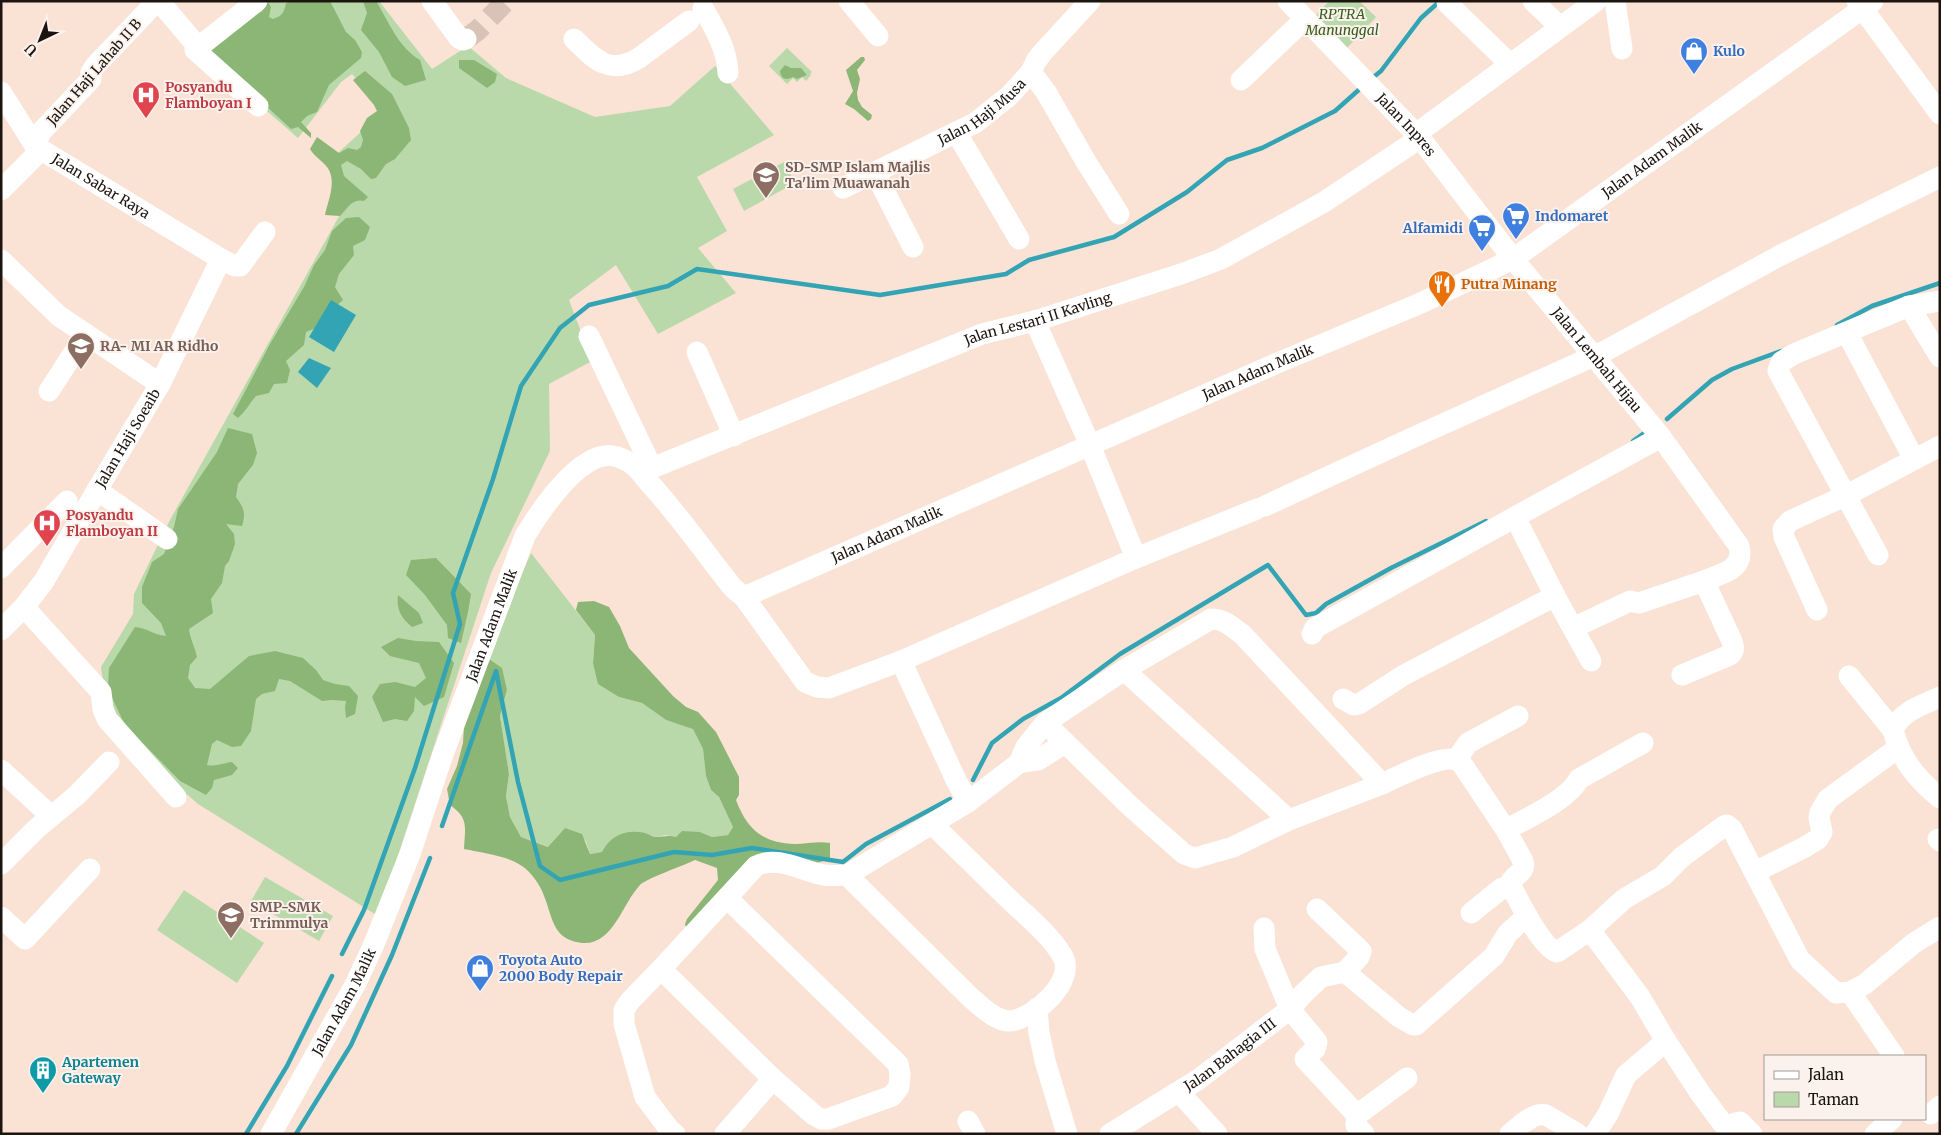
<svg xmlns="http://www.w3.org/2000/svg" width="1941" height="1135" font-family="Merriweather,serif">
  <style>
    .green { fill: #bad9aa }
    .forest { fill: #8cb675 }
    .water { fill: #33a4b3 }
    .lines { fill: none; stroke-linecap: round; stroke-linejoin: round }
    .stream { stroke: #33a4b3; stroke-width: 4.5 }
    .minor-tunnel { stroke: #d9c3b7; stroke-width: 21; stroke-dasharray: 21 11; stroke-linecap: butt }
    .minor { stroke: #fff; stroke-width: 21 }
    .labels { text-anchor: middle; dominant-baseline: central; stroke-width: 4; stroke-linejoin: round; paint-order: stroke }
    .park-label { font-size: 14px; font-style: italic; fill: #365d1c; stroke: #fcf2ed }
    .shop-label { font-size: 14px; font-weight: bold; fill: #366cbe; stroke: #fcf2ed; text-anchor: start }
    .street-label { font-size: 14px; fill: #1c140f; stroke: #fcf2ed }
    .health-label { font-size: 14px; font-weight: bold; fill: #be3a42; stroke: #fcf2ed; text-anchor: start }
    .education-label { font-size: 14px; font-weight: bold; fill: #785e54; stroke: #fcf2ed; text-anchor: start }
    .food-label { font-size: 14px; font-weight: bold; fill: #c56008; stroke: #fcf2ed; text-anchor: start }
    .culture-label { font-size: 14px; font-weight: bold; fill: #0d838f; stroke: #fcf2ed; text-anchor: start }
  </style>
  <rect width="100%" height="100%" fill="#fae2d5"/>
  <g class="green">
    <polygon points="259,1 379,1 432,69 468,46 506,78 595,117 670,106 715,66 774,135 697,177 727,231 698,248 736,293 658,334 616,265 569,300 592,361 549,384 550,451 491,573 378,916 198,804 182,790 106,703 101,667 133,614 134,594 170,520 352,193 327,163 384,111 352,74 341,82 298,138 197,50"/>
    <polygon points="1329,1 1359,1 1376,17 1343,52 1311,21"/>
    <polygon points="787,48 812,72 810,74 811,75 806,81 802,77 797,82 793,78 787,84 769,66"/>
    <polygon points="784,162 795,183 744,211 733,189"/>
    <polygon points="531,553 595,635 593,663 619,697 642,703 666,720 693,728 703,749 706,776 711,790 719,797 733,827 728,835 712,837 700,832 676,837 666,835 656,837 645,833 602,852 590,854 586,841 565,828 549,847 521,837 510,817 506,796 509,774 500,716 507,690 486,657"/>
    <polygon points="265,877 333,916 319,941 251,901"/>
    <polygon points="184,890 264,943 237,983 157,930"/>
  </g>
  <g class="forest">
    <path d="M 295,1 L 330,1 L 346,32 L 355,40 L 362,52 L 361,58 L 329,85 L 317,112 L 307,116 L 301,122 L 311,133 L 311,138 L 298,127 L 291,129 L 207,51 L 249,13 L 262,12 L 263,5 L 268,2 L 271,7 L 269,17 L 273,19 C 282,16 284,13 286,3 Z"/>
    <path d="M 363,1 L 376,1 C 389,22 398,47 420,60 L 426,80 L 405,86 L 392,77 L 379,52 L 361,30 L 367,13 Z"/>
    <polygon points="861,57 864,57 865,60 857,70 860,79 857,93 858,100 862,107 872,115 871,119 868,121 854,109 845,104 853,91 846,70"/>
    <polygon points="459,60 474,60 497,74 495,82 487,88 459,68"/>
    <path d="M 785,65 L 791,68 L 801,68 L 807,75 L 797,79 L 793,77 C 786,81 781,79 780,71 Z"/>
    <path d="M 365,71 L 392,94 L 409,128 L 411,140 L 395,159 L 386,164 L 376,178 L 371,179 L 361,169 L 347,161 L 341,165 L 344,176 L 368,197 L 364,201 C 352,198 348,208 340,216 L 325,215 C 328,201 336,184 329,170 C 325,162 314,157 310,149 L 317,137 L 339,153 L 348,148 L 357,150 L 361,147 L 363,140 L 360,131 L 367,118 L 377,111 L 374,105 L 353,80 Z"/>
    <path d="M 359,217 L 370,227 L 365,240 L 353,246 L 354,255 L 339,274 L 335,287 L 343,300 L 332,310 L 321,326 L 306,332 L 304,345 L 286,361 L 290,370 L 287,383 L 274,384 L 269,393 L 256,396 C 249,404 246,411 238,418 L 233,414 L 270,344 L 304,287 L 314,265 L 325,250 L 332,231 L 346,218 Z"/>
    <path d="M 228,428 L 252,434 L 257,453 L 253,465 L 238,484 L 236,497 C 244,508 246,513 242,526 L 226,524 L 234,534 L 235,544 L 229,561 L 225,566 L 222,583 L 211,599 L 213,613 L 189,629 C 190,639 195,647 197,657 L 190,665 L 188,678 L 195,688 L 210,689 L 249,656 L 275,651 L 303,658 L 316,670 L 323,680 L 335,684 L 349,686 L 358,696 L 355,714 L 346,718 L 345,708 L 346,701 L 332,700 L 322,701 L 290,681 L 279,679 L 275,691 L 262,694 L 256,699 L 251,731 L 241,746 L 232,747 L 217,740 L 212,744 L 207,765 C 216,767 223,763 232,762 L 238,768 L 232,775 L 214,780 L 212,788 L 206,795 L 180,781 L 125,725 L 113,700 L 108,687 L 109,668 L 135,627 C 148,628 153,635 166,636 L 161,623 L 142,603 L 142,587 L 152,562 L 164,554 L 174,527 L 178,509 L 217,452 Z"/>
    <polygon points="436,558 471,594 468,612 461,643 448,638 447,625 425,595 406,575 411,560"/>
    <path d="M 398,595 L 419,613 L 423,623 L 412,627 C 401,618 396,609 398,595 Z"/>
    <path d="M 594,601 L 609,607 L 620,626 L 629,648 L 673,696 L 686,707 L 698,712 L 716,732 L 739,777 L 739,795 L 736,800 C 747,829 762,843 795,844 C 807,844 818,841 830,843 L 830,859 L 817,863 L 780,857 L 686,927 L 685,924 L 687,919 L 718,880 L 717,868 L 695,860 C 685,865 645,879 640,885 C 620,906 611,956 570,940 C 552,933 551,912 544,896 C 541,886 531,872 522,866 C 505,855 483,853 464,849 C 465,827 469,818 450,805 L 447,789 L 457,766 L 463,743 L 464,726 L 486,657 L 502,668 L 507,690 L 500,716 L 509,774 L 506,796 L 510,817 L 521,837 L 548,847 L 565,828 L 582,834 L 590,854 L 602,852 C 611,835 626,829 645,833 C 649,834 653,837 656,837 C 664,837 667,835 676,837 L 682,831 L 700,832 L 712,837 L 728,835 L 733,827 L 719,797 L 711,790 L 706,776 L 703,749 L 693,729 L 666,720 L 642,703 L 619,697 L 598,684 L 593,663 L 595,635 L 576,610 L 578,602 Z"/>
    <polygon points="398,638 416,641 439,642 454,663 444,697 424,706 415,697 414,711 407,721 395,719 383,722 372,697 380,684 395,682 415,687 426,678 419,663 390,656 381,647"/>
  </g>
  <g class="water">
    <polygon points="331,300 356,315 334,352 309,337"/>
    <polygon points="309,358 331,368 317,388 298,372"/>
  </g>
  <g class="lines">
    <g class="stream">
      <polyline points="1371,79 1381,71 1421,18 1440,1"/>
      <polyline points="1837,325 1872,306 1940,283"/>
      <polyline points="1667,419 1712,380 1732,369 1781,351"/>
      <polyline points="1633,441 1647,431"/>
      <polyline points="973,780 992,743 1023,719 1061,698 1120,654 1268,565 1306,615 1316,613 1326,604 1391,568 1486,521"/>
      <polyline points="442,826 496,671 518,782 540,866 560,880 674,852 712,855 752,848 843,862 866,844 950,799"/>
      <polyline points="342,954 364,910 415,768 460,624 453,593 493,479 521,386 560,328 589,305 668,286 697,269 880,295 1006,274 1029,260 1114,237 1187,192 1227,160 1262,148 1335,111 1362,87"/>
      <polyline points="246,1134 287,1066 332,976"/>
      <polyline points="296,1134 351,1045 392,955 430,858"/>
    </g>
    <polyline class="minor-tunnel" points="466,39 478,30 504,3"/>
    <g class="minor">
      <polyline points="159,1 198,47"/>
      <polyline points="257,1 195,50 258,106"/>
      <polyline points="432,1 459,38 463,40 466,39"/>
      <polyline points="849,1 878,36"/>
      <path id="s1" d="M 1288,1 L 1420,138 L 1513,259 L 1661,437 L 1739,546 C 1745,570 1722,573 1704,581 L 1731,639 C 1734,646 1735,650 1730,655 L 1682,675"/>
      <polyline points="1533,1 1560,27"/>
      <polyline points="1615,1 1622,49"/>
      <polyline points="1857,1 1940,114"/>
      <polyline points="1447,3 1510,64"/>
      <path d="M 703,8 C 715,29 727,49 728,73"/>
      <path d="M 574,39 C 595,60 610,76 639,58 L 689,21"/>
      <polyline points="1031,72 1046,92 1085,160 1119,214"/>
      <polyline points="1241,80 1305,19"/>
      <path id="s2" d="M 1,92 L 35,146 L 221,259 L 235,266 L 240,266 L 265,232"/>
      <polyline points="956,132 1019,239"/>
      <polyline points="1416,134 1596,1"/>
      <polyline points="35,146 41,132 91,79 91,72 95,66 157,1"/>
      <polyline points="875,173 913,247"/>
      <path id="s3" d="M 843,188 L 975,123 L 1009,96 L 1031,72 L 1036,61 L 1043,52 L 1090,1"/>
      <polyline points="1,190 41,150"/>
      <polyline points="1,260 59,316 160,384"/>
      <polyline points="1909,306 1940,357"/>
      <polyline points="1035,321 1090,445 1136,558"/>
      <polyline points="1847,333 1914,459"/>
      <polyline points="589,336 652,468"/>
      <polyline points="697,352 734,436"/>
      <polyline points="49,391 86,334"/>
      <path id="s4" d="M 644,477 L 652,468 L 982,334 L 1035,321 L 1184,273 L 1221,259 L 1324,202 L 1420,138"/>
      <polyline points="97,490 167,539"/>
      <polyline points="1265,506 1412,438 1605,351 1781,255 1940,177"/>
      <polyline points="1878,555 1778,371 1781,362 1794,354 1909,306 1940,301"/>
      <polyline points="1,568 67,501"/>
      <polyline points="1555,596 1591,661"/>
      <path id="s5" d="M 744,597 L 1275,364 L 1421,303 L 1513,259 L 1873,1"/>
      <polyline points="24,607 101,692 103,709 107,719 176,797"/>
      <polyline points="1817,610 1784,537 1783,529 1790,521 1847,495 1940,446"/>
      <polyline points="1573,628 1630,601 1639,603 1704,581"/>
      <path id="s6" d="M 1,630 L 24,607 L 44,581 L 97,490 L 160,384 L 221,259"/>
      <polyline points="1312,634 1315,628 1515,517"/>
      <polyline points="901,661 956,780 968,802"/>
      <polyline points="1124,670 1289,820"/>
      <polyline points="1849,676 1893,730"/>
      <path d="M 1940,697 C 1923,705 1901,711 1893,730 C 1901,760 1916,778 1940,798"/>
      <polyline points="1343,699 1354,705 1359,704 1404,675 1555,596 1515,517 1661,437"/>
      <polyline points="1456,760 1468,743 1518,716"/>
      <path d="M 1019,763 L 1026,747 L 1045,723 L 1124,670 L 1211,619 C 1224,619 1231,626 1242,634 L 1382,784 L 1289,820 L 1233,847 L 1195,858 L 1184,854 L 1130,806 L 1045,723"/>
      <polyline points="1,770 51,816"/>
      <path d="M 1382,784 C 1399,776 1434,758 1452,759 C 1456,759 1459,762 1462,764 L 1506,830 L 1523,861 C 1527,873 1513,874 1510,884 C 1518,899 1541,947 1557,952 L 1590,930 L 1624,899 L 1663,876 L 1682,857 L 1724,826 L 1727,825 L 1732,829 L 1800,960 L 1836,993 L 1850,992 L 1865,984 L 1914,943 L 1940,927"/>
      <path d="M 1506,830 C 1528,817 1567,801 1579,779 L 1643,743"/>
      <polyline points="1938,839 1940,841"/>
      <polyline points="1,864 36,829 77,795 109,762"/>
      <polyline points="1755,872 1805,847 1818,839 1822,832 1819,818 1820,812 1828,799 1898,748"/>
      <path d="M 847,875 L 971,998 C 981,1006 995,1021 1010,1021 C 1033,1019 1078,981 1062,955 C 1049,934 1029,918 1012,902 C 985,876 959,850 932,824"/>
      <polyline points="1317,909 1361,951 1359,957 1345,972 1399,1017 1413,1025 1416,1025 1494,956 1508,933 1527,916"/>
      <polyline points="1471,913 1502,888 1508,887 1513,890"/>
      <polyline points="1,917 25,939 90,869"/>
      <polyline points="1264,928 1265,949 1290,1009 1317,1042 1315,1049 1305,1059 1357,1115 1356,1125 1364,1134"/>
      <polyline points="1590,930 1640,997 1666,1041 1626,1075 1608,1114 1595,1134"/>
      <polyline points="661,969 773,1079 814,1115 821,1119 828,1119 892,1096 899,1087 900,1074 898,1064 727,898"/>
      <polyline points="1850,992 1894,1056"/>
      <polyline points="1037,1008 1039,1033 1045,1061 1067,1134"/>
      <polyline points="1666,1041 1700,1093 1723,1124 1729,1125 1740,1122 1752,1134"/>
      <polyline points="1179,1092 1217,1134"/>
      <polyline points="1931,1114 1940,1106"/>
      <polyline points="1357,1115 1407,1078"/>
      <polyline points="968,1121 975,1134"/>
      <path id="s7" d="M 271,1134 L 356,983 L 374,944 L 410,854 L 442,757 L 525,536 C 540,511 580,450 614,456 C 620,457 627,461 632,464 C 639,469 646,479 652,486 C 681,518 706,554 733,588 L 744,597 L 805,682 L 817,687 L 829,688 L 901,661 L 1136,558 L 1257,509"/>
      <path d="M 675,1134 L 669,1129 L 645,1097 L 624,1024 L 624,1010 L 630,1001 L 661,969 L 756,866 C 777,855 802,871 824,875 C 831,876 840,875 847,875 L 968,802 L 1019,763 L 1038,760 L 1065,743"/>
      <polyline points="725,1134 773,1079"/>
      <path id="s8" d="M 1110,1134 L 1199,1079 L 1290,1009 L 1304,993 L 1321,977 L 1345,972"/>
      <path d="M 1510,1134 C 1520,1126 1533,1112 1546,1115 L 1578,1134"/>
      <polyline points="1875,1134 1892,1119"/>
    </g>
  </g>
  <defs>
    <g id="shop-pin" transform="scale(1.4375)"><path d="M0 17L-7.5 6A9.5 9.5 0 1 1 7.5 6Z" fill="#3f7fe0" stroke="#fcf2ed"/><path d="M-5-2.5h2.3a2.7 3.5 0 0 1 5.4 0H5L5.5 6h-11ZM-1.5-2.5h3a1.5 2.3 0 0 0-3 0Z" fill="#fff"/></g>
    <g id="hospital-pin" transform="scale(1.4375)"><path d="M0 17L-7.5 6A9.5 9.5 0 1 1 7.5 6Z" fill="#e0444e" stroke="#fcf2ed"/><path d="M-5-5h3v3.5h4V-5h3V5h-3V1.5h-4V5h-3Z" fill="#fff"/></g>
    <g id="school-pin" transform="scale(1.4375)"><path d="M0 17L-7.5 6A9.5 9.5 0 1 1 7.5 6Z" fill="#8d6e63" stroke="#fcf2ed"/><path d="M0-5L7-2L0 1L-7-2ZM-4 1L0 2.5L4 1V4Q0 6-4 4Z" fill="#fff"/></g>
    <g id="supermarket-pin" transform="scale(1.4375)"><path d="M0 17L-7.5 6A9.5 9.5 0 1 1 7.5 6Z" fill="#3f7fe0" stroke="#fcf2ed"/><path d="M-6-5.5h2.5l.6 2H6L4.5 2H-2.5L-4.4-4H-6ZM-1.5 3.2a1.3 1.3 0 1 0 .1 0ZM3 3.2a1.3 1.3 0 1 0 .1 0Z" fill="#fff"/></g>
    <g id="restaurant-pin" transform="scale(1.4375)"><path d="M0 17L-7.5 6A9.5 9.5 0 1 1 7.5 6Z" fill="#e8710a" stroke="#fcf2ed"/><path d="M-5-6h1v4h1v-4h1v4h1v-4h1v5L-1.5 .5V6h-2V.5L-5-1ZM5-6V6H3V1.5H1.5Q1.5-4 5-6Z" fill="#fff"/></g>
    <g id="building-pin" transform="scale(1.4375)"><path d="M0 17L-7.5 6A9.5 9.5 0 1 1 7.5 6Z" fill="#0f9aa8" stroke="#fcf2ed"/><path d="M-4-6H4V6H1V3H-1V6H-4ZM-2.5-4.3h1.7v1.8h-1.7ZM.8-4.3h1.7v1.8H.8ZM-2.5-1h1.7V.8h-1.7ZM.8-1h1.7V.8H.8Z" fill="#fff"/></g>
  </defs>
  <g fill-rule="evenodd">
    <use href="#shop-pin" x="1694" y="51"/>
    <use href="#hospital-pin" x="146" y="95"/>
    <use href="#school-pin" x="766" y="175"/>
    <use href="#supermarket-pin" x="1516" y="216"/>
    <use href="#supermarket-pin" x="1482" y="228"/>
    <use href="#restaurant-pin" x="1442" y="284"/>
    <use href="#school-pin" x="81" y="346"/>
    <use href="#hospital-pin" x="47" y="523"/>
    <use href="#school-pin" x="231" y="915"/>
    <use href="#shop-pin" x="480" y="968"/>
    <use href="#building-pin" x="43" y="1070"/>
  </g>
  <g class="labels">
    <g class="park-label">
      <text x="1342" y="14">RPTRA<tspan x="1342" dy="16">Manunggal</tspan></text>
    </g>
    <g class="shop-label">
      <text x="1713" y="51">Kulo</text>
      <text x="1535" y="216">Indomaret</text>
      <text x="1463" y="228" text-anchor="end">Alfamidi</text>
      <text x="499" y="960">Toyota Auto<tspan x="499" dy="16">2000 Body Repair</tspan></text>
    </g>
    <g class="street-label">
      <text transform="translate(94 72) rotate(-49)">Jalan Haji Lahab II B</text>
      <text stroke="none"><textPath href="#s3" startOffset="159">Jalan Haji Musa</textPath></text>
      <text stroke="none"><textPath href="#s1" startOffset="171">Jalan Inpres</textPath></text>
      <text stroke="none"><textPath href="#s5" startOffset="1011">Jalan Adam Malik</textPath></text>
      <text stroke="none"><textPath href="#s2" startOffset="141">Jalan Sabar Raya</textPath></text>
      <text stroke="none"><textPath href="#s4" startOffset="426">Jalan Lestari II Kavling</textPath></text>
      <text stroke="none"><textPath href="#s1" startOffset="474">Jalan Lembah Hijau</textPath></text>
      <text stroke="none"><textPath href="#s5" startOffset="561">Jalan Adam Malik</textPath></text>
      <text stroke="none"><textPath href="#s6" startOffset="231">Jalan Haji Soeaib</textPath></text>
      <text stroke="none"><textPath href="#s5" startOffset="156">Jalan Adam Malik</textPath></text>
      <text stroke="none"><textPath href="#s7" startOffset="556">Jalan Adam Malik</textPath></text>
      <text stroke="none"><textPath href="#s7" startOffset="151">Jalan Adam Malik</textPath></text>
      <text stroke="none"><textPath href="#s8" startOffset="144">Jalan Bahagia III</textPath></text>
    </g>
    <g class="health-label">
      <text x="165" y="87">Posyandu<tspan x="165" dy="16">Flamboyan I</tspan></text>
      <text x="66" y="515">Posyandu<tspan x="66" dy="16">Flamboyan II</tspan></text>
    </g>
    <g class="education-label">
      <text x="785" y="167">SD-SMP Islam Majlis<tspan x="785" dy="16">Ta'lim Muawanah</tspan></text>
      <text x="100" y="346">RA- MI AR Ridho</text>
      <text x="250" y="907">SMP-SMK<tspan x="250" dy="16">Trimmulya</tspan></text>
    </g>
    <g class="food-label">
      <text x="1461" y="284">Putra Minang</text>
    </g>
    <g class="culture-label">
      <text x="62" y="1062">Apartemen<tspan x="62" dy="16">Gateway</tspan></text>
    </g>
  </g>
  <rect width="1941" height="1135" fill="none" stroke="#1c140f" stroke-width="5"/>
  <rect x="1764" y="1055" width="162" height="65" fill="#fcf2ed" stroke="#a29994"/>
  <rect x="1774" y="1071" width="25" height="8" fill="#ffffff" stroke="#a29994"/>
  <text x="1808" y="1080" font-size="15" fill="#1c140f">Jalan</text>
  <rect x="1774" y="1092" width="25" height="15" fill="#bad9aa" stroke="#a29994"/>
  <text x="1808" y="1105" font-size="15" fill="#1c140f">Taman</text>
  <g transform="translate(40 40) rotate(223)" stroke="#fcf2ed" stroke-width="4" paint-order="stroke">
  <path d="M0-4L9 19L0 12L-9 19Z" fill="#1c140f"/>
  <text y="-8" font-size="14" font-weight="bold" text-anchor="middle" fill="#1c140f">U</text>
  </g>
</svg>
